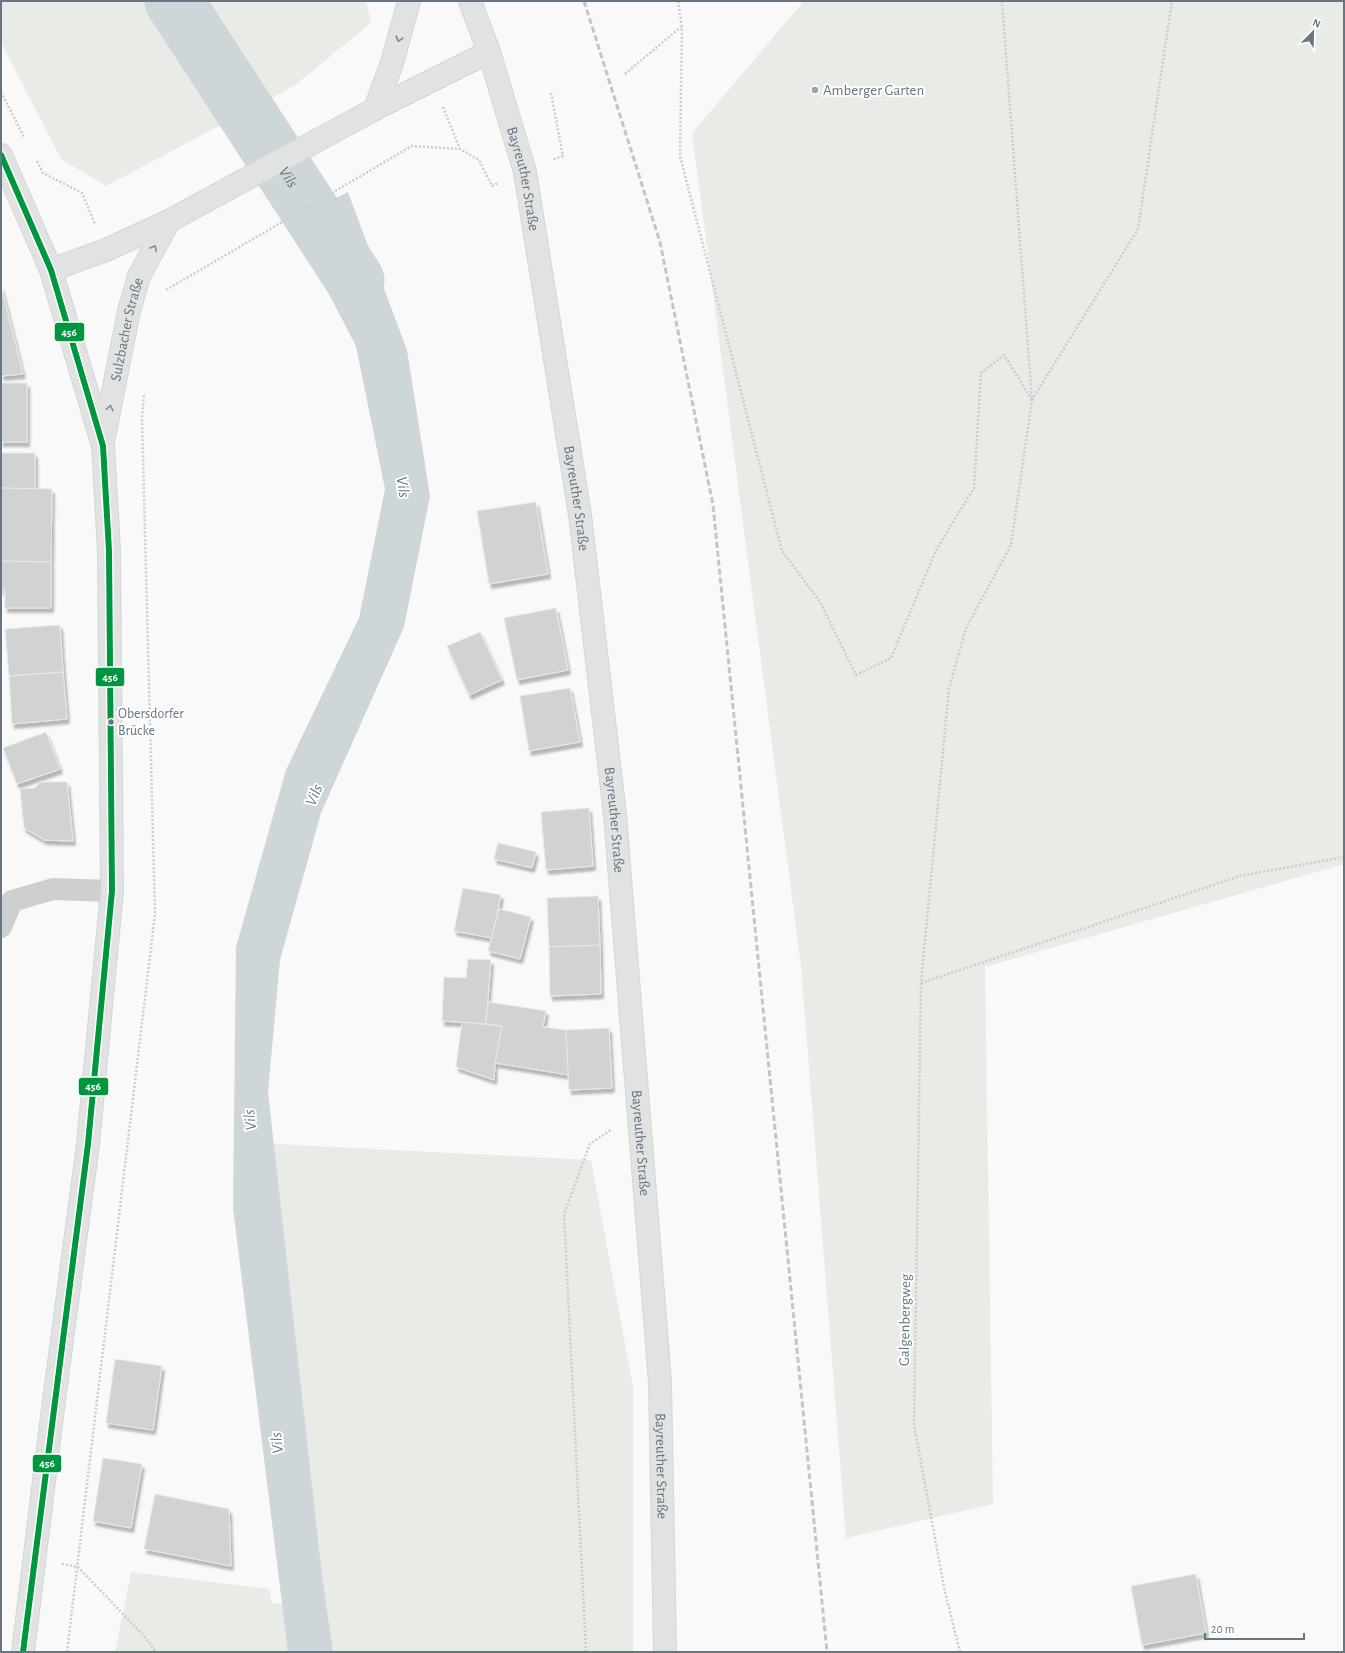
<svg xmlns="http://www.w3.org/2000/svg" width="1345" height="1653" font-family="'Alegreya Sans',sans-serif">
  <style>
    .green { fill: #e8ebe6 }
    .water { fill: #ced6d9 }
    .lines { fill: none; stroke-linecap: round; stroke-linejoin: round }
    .river { stroke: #ced6d9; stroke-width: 59 }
    .building { fill: #d0d2d3; stroke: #e8e8e8; filter: url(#shadow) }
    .secondary-casing { stroke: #d5d6d7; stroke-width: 24 }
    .path { stroke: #cbcccd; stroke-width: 2.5; stroke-dasharray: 2 2; stroke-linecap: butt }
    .street { stroke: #cecfd0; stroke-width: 22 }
    .secondary { stroke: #e1e2e2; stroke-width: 22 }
    .rail { stroke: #c3c5c6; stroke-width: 3; stroke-dasharray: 6 3; stroke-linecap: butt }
    .bus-1-casing { stroke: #fff; stroke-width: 9 }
    .bus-1 { stroke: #00963f; stroke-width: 6 }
    .oneway { stroke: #7e8c96 }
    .poi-dot { fill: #99a4ac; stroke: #fff; stroke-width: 1.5 }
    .bus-dot { fill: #657683; stroke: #fff; stroke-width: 1.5 }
    .labels { text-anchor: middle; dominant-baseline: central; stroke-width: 4; stroke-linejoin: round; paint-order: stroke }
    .bus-label { font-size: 14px; fill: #657683; stroke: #fff; text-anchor: start }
    .poi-label { font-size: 15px; fill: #657683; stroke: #fff; text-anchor: start }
    .street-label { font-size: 15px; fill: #657683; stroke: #fff }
    .water-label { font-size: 16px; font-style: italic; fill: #60757c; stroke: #fff }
    .line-badge { stroke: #fff; stroke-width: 1.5 }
    .badge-label { font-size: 11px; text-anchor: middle; font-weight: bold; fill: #fff }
  </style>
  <defs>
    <filter id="shadow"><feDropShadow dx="2.5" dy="4.5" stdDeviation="1" flood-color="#0004"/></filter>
  </defs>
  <rect width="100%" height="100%" fill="#f9f9f9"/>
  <g class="green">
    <polygon points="1,1 366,1 371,23 294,86 106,186 61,159 1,42"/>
    <polygon points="804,1 1344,1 1344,864 985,967 993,1504 846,1538 801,966 692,133"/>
    <polygon points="256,1143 591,1160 633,1387 633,1652 115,1652 131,1572 269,1589 272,1603 317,1608"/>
  </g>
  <polygon class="water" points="348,192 407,350 430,496 404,627 321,813 280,960 268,1092 322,1576 333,1652 288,1652 233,1208 236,947 286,770 359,618 385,489 356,346 291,221"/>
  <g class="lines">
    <path class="river" id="s1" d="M 174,1 L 355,280"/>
  </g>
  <g class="building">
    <polygon points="1,286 23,374 1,376"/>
    <rect x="1" y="383" width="26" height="59"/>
    <polygon points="1,453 35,453 35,489 1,488"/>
    <polygon points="1,488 52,489 51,562 1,561"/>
    <polygon points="536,502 548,574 489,584 477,511"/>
    <polygon points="1,561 51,562 51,608 5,608 5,590 1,590"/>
    <polygon points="556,608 568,670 517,680 504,618"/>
    <polygon points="60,625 63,672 9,676 5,629"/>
    <polygon points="480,632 502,680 469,695 447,646"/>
    <polygon points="63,672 67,719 12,724 9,676"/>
    <polygon points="570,688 580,742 529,751 520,696"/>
    <polygon points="46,732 60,769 17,784 3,748"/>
    <polygon points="40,782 67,782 73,841 44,840 24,828 20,789 35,788"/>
    <polygon points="589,808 593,866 546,870 541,812"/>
    <polygon points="498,843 536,852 532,868 494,859"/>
    <polygon points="463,888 501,895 492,938 454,931"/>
    <polygon points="598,896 600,945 549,947 547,898"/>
    <polygon points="499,909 531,917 520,959 488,951"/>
    <polygon points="600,945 601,994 550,996 549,947"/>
    <polygon points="468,959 491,960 486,1024 442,1021 444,977 466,978"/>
    <polygon points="488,1002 546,1011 543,1027 566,1030 569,1075 495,1063 502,1026 486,1024"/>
    <polygon points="462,1022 502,1026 495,1063 494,1080 456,1067"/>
    <polygon points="609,1028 612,1088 569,1090 566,1030"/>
    <polygon points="115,1359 162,1366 153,1430 106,1423"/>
    <polygon points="103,1458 142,1464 131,1528 93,1521"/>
    <polygon points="155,1494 229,1509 231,1566 144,1549"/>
    <polygon points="1196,1574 1206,1633 1142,1645 1131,1586"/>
  </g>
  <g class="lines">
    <g class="secondary-casing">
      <g id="secondary">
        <path id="s2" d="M 470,1 L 489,52 L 525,172 L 580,515 L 615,815 L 660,1382 L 665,1652"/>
        <polyline points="375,109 392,63 409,1"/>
        <polyline points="1,155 51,270 103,446 109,551 112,891 88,1144 54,1400 23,1652"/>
        <polyline points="51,270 106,250 169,221 375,109 489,52"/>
        <path id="s3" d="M 103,442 L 129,311 L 139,276 L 169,221"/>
      </g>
    </g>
    <g class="path">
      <polyline points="678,1 682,27 680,156 782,551 820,602 856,675 891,658 936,550 974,488 981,373 1004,355 1032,400"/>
      <polyline points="625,74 681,27"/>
      <polyline points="1,92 24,137"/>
      <polyline points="551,93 563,156 552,160"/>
      <polyline points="443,107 460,149"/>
      <polyline points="37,161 43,173 82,193 95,224"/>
      <polyline points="166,290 412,146 460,149 479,160 492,186 498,183"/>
      <polyline points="1032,400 1138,229 1172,1"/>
      <polyline points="921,983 1240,876 1344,857"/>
      <polyline points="62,1564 78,1567 144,1636 156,1652"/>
      <polyline points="67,1652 155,914 142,418 144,394"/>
      <polyline points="586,1652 564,1214 590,1144 612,1129"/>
      <polyline points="960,1652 945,1592 914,1425 921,983 949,688 966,628 1011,545 1032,400 1002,1"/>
    </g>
    <polyline class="street" points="1,927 12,901 53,889 112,891"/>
    <use href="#secondary" class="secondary"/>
    <polyline class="rail" points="584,1 660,242 713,505 827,1652"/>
    <g class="bus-1-casing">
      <polyline id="bus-1" points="1,155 51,270 103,446 109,551 112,891 88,1144 23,1652"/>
    </g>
    <use href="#bus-1" class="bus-1"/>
  </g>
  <defs><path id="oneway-chevron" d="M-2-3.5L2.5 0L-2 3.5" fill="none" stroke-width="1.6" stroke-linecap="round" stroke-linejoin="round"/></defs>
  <g class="oneway">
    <use href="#oneway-chevron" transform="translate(399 39) rotate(106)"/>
    <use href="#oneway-chevron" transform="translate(154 248) rotate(-61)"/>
    <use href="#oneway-chevron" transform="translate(110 408) rotate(-79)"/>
  </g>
  <circle class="poi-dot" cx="815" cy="90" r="4"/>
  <circle class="bus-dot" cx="111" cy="722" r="3.5"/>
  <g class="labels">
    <g class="bus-label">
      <text x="118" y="714">Obersdorfer<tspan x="118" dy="17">Brücke</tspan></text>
    </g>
    <g class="poi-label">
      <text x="823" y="90">Amberger Garten</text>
    </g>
    <g class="street-label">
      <text stroke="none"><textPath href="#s2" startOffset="186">Bayreuther Straße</textPath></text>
      <text stroke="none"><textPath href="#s3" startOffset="115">Sulzbacher Straße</textPath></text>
      <text stroke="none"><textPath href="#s2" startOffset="510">Bayreuther Straße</textPath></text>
      <text stroke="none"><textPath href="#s2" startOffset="834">Bayreuther Straße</textPath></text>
      <text stroke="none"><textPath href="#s2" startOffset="1158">Bayreuther Straße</textPath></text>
      <text transform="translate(905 1320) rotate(-89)">Galgenbergweg</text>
      <text stroke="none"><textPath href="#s2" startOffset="1482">Bayreuther Straße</textPath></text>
    </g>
    <g class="water-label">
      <text stroke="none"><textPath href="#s1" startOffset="210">Vils</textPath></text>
      <text transform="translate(403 487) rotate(82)">Vils</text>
      <text transform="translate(314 795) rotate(-67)">Vils</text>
      <text transform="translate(250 1120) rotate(-95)">Vils</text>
      <text transform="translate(277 1443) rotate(-96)">Vils</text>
    </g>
  </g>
  <g class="line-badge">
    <rect x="54" y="322" width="31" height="20" rx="4" fill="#00963f"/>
    <rect x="95" y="667" width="30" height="20" rx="4" fill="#00963f"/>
    <rect x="78" y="1077" width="31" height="19" rx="4" fill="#00963f"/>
    <rect x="32" y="1454" width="30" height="19" rx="4" fill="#00963f"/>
  </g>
  <g class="badge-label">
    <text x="69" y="336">456</text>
    <text x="110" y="681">456</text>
    <text x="93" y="1090">456</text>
    <text x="47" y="1467">456</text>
  </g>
  <rect width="1345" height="1653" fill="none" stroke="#657683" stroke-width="4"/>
  <g transform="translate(1313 32) rotate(23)" stroke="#ffffff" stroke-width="3" paint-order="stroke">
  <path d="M0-3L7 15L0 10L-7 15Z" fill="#657683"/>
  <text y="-6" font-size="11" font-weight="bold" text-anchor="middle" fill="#657683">N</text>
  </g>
  <path d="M1205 1633v6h99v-6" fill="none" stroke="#657683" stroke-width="2"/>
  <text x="1211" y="1633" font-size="12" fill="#657683" stroke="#ffffff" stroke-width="3" paint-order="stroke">20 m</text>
</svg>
